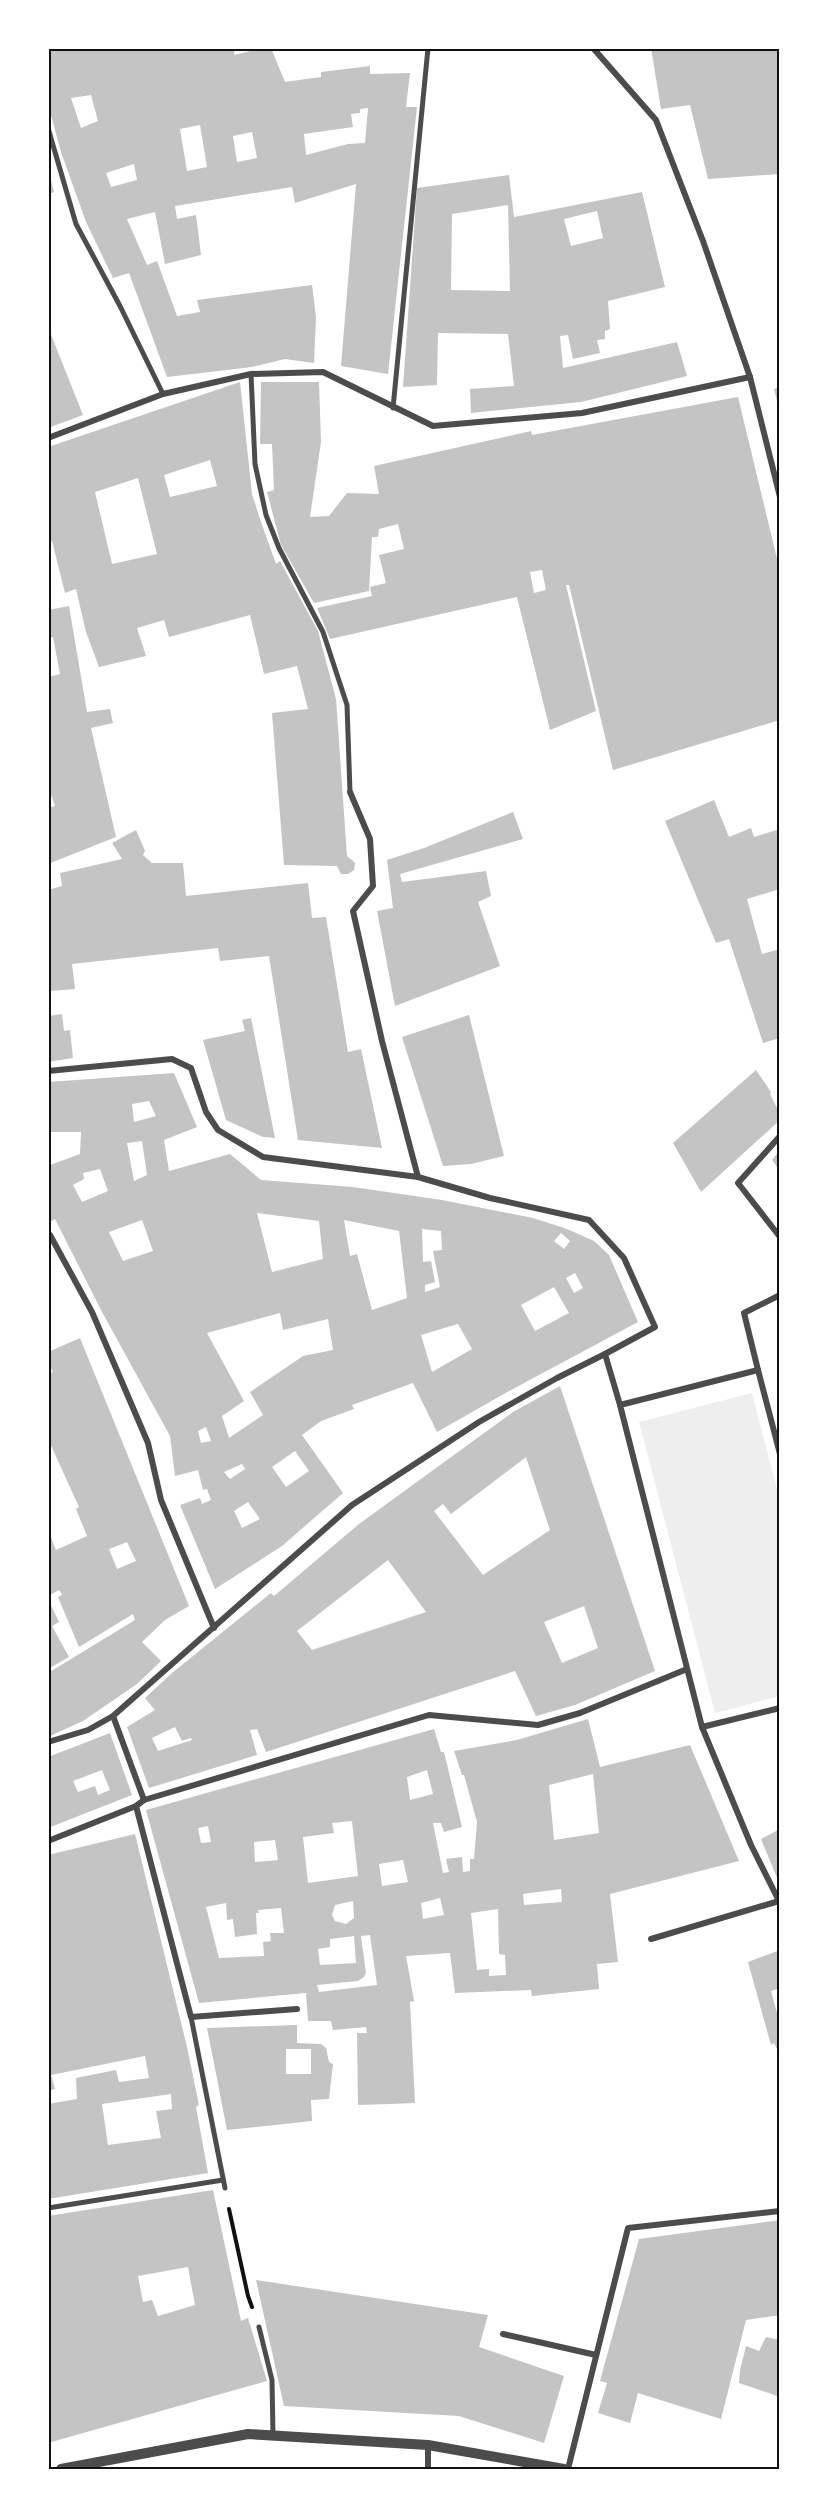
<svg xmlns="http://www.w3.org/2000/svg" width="828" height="2517" font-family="'DejaVu Sans',sans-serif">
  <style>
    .green { fill: #eee }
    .building { fill: #c4c4c4; fill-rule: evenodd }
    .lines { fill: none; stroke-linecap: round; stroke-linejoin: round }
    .path { stroke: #111; stroke-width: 4 }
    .pedestrian { stroke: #4c4c4c; stroke-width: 5 }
    .minor { stroke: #4c4c4c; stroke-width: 6 }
    .tertiary { stroke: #4c4c4c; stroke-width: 10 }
    .neatline { fill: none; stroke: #111; stroke-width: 2 }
  </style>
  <rect width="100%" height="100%" fill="#fff"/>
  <polygon class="green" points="752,1393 780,1501 780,1696 715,1713 639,1422"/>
  <g class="building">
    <path d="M 48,48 L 235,48 L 234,55 L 250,51 L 250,48 L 271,48 L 285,82 L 321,77 L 321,72 L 370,66 L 370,74 L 410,73 L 406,107 L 417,107 L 388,374 L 341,366 L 356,184 L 295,203 L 292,187 L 175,206 L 177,219 L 196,215 L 201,255 L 165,264 L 155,212 L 127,219 L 147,265 L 157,261 L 177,316 L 200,312 L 197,300 L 312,285 L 316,317 L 314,363 L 285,359 L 252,367 L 167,377 L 129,273 L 113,278 L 86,222 L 61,152 L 48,104 ZM 91,95 L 98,121 L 81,128 L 71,98 ZM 368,108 L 365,143 L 348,144 L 306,155 L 304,134 L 353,127 L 351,114 L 360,113 L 360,109 ZM 200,125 L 207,167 L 187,171 L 180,129 ZM 252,132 L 257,158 L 237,162 L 233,136 ZM 134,164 L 137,180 L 111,187 L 106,173 Z"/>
    <polygon points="651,48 780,48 780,174 708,179 690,105 661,109"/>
    <polygon points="48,169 54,192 48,194"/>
    <path d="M 509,175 L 514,217 L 642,192 L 665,287 L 608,301 L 610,329 L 605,331 L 605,339 L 597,340 L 600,353 L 573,359 L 568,335 L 560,336 L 563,368 L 677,342 L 687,376 L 581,402 L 471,413 L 470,389 L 514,386 L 508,334 L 438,333 L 437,385 L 403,387 L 417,188 ZM 508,205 L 510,291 L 451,290 L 452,214 ZM 597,211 L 603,238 L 571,246 L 564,219 Z"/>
    <polygon points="48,327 83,415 48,428"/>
    <path d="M 240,382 L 252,494 L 260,519 L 276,564 L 280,561 L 318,631 L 336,699 L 347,856 L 355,863 L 354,870 L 348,874 L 341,874 L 337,866 L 284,865 L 272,713 L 308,709 L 297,666 L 264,674 L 250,615 L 169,637 L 164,620 L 137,628 L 146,656 L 99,667 L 86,632 L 76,589 L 65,593 L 52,541 L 48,542 L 48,447 ZM 210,460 L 217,486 L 170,497 L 164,475 ZM 138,478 L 157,554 L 112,564 L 95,492 Z"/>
    <path d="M 261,382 L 319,382 L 321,442 L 310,517 L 329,516 L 347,493 L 379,494 L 374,466 L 531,431 L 532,435 L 738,397 L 780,571 L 780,720 L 613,770 L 569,585 L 566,585 L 596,711 L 550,730 L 517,597 L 330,639 L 317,608 L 372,596 L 370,587 L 386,583 L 379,555 L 404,549 L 398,524 L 379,529 L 378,537 L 372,537 L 369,591 L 314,603 L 281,545 L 267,492 L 274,490 L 272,444 L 260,444 ZM 542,570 L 546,590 L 534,593 L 530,572 Z"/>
    <polygon points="780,387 780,409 779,409 774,389"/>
    <polygon points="69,606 87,712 110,709 113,723 91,728 116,837 48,864 48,808 55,806 48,786 48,677 60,674 53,637 48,638 48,610"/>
    <polygon points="714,800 729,837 751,828 754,837 780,829 780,889 747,899 762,954 780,949 780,1038 763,1043 729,939 716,943 665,821"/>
    <polygon points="513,812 523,839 400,874 402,882 486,871 491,896 478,902 500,966 395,1006 377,911 393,908 387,860 424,848"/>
    <polygon points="136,830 145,851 143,855 152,863 183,863 186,896 308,883 312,918 326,917 348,1052 361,1049 382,1148 298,1140 269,956 220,961 218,948 72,964 75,989 50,991 48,990 48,890 62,886 60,873 122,859 112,843"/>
    <polygon points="62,1014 64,1031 70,1030 73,1058 48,1062 48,1016"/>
    <polygon points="469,1015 504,1156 471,1164 443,1166 402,1037"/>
    <polygon points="251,1018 275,1138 263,1137 226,1120 203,1040 245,1031 242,1020"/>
    <polygon points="756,1070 771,1092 770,1094 780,1114 780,1120 701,1192 673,1143"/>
    <path d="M 174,1073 L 197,1127 L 164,1140 L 169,1171 L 230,1154 L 261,1180 L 353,1187 L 442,1200 L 533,1218 L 567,1229 L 594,1241 L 609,1255 L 638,1322 L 511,1390 L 437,1432 L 413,1383 L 352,1405 L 354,1409 L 321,1421 L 302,1435 L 343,1493 L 282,1546 L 215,1589 L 180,1505 L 200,1498 L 202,1504 L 211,1500 L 207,1489 L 203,1490 L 198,1470 L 175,1476 L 170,1436 L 101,1310 L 55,1219 L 48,1223 L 48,1160 L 50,1165 L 80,1154 L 81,1132 L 48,1132 L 48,1082 ZM 149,1101 L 156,1116 L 134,1122 L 132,1104 ZM 142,1141 L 147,1175 L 134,1181 L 127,1143 ZM 100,1169 L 108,1191 L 82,1202 L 73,1185 L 84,1179 L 83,1173 ZM 257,1213 L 319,1221 L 323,1259 L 272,1272 ZM 142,1220 L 153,1251 L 123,1261 L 109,1232 ZM 344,1220 L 399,1231 L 407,1298 L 372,1310 L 357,1254 L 350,1256 ZM 422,1229 L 441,1231 L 442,1250 L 433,1251 L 440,1287 L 425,1292 L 425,1285 L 435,1282 L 431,1261 L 423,1262 ZM 561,1233 L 570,1241 L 564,1249 L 554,1241 ZM 575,1273 L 583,1288 L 574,1293 L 566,1278 ZM 554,1287 L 569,1313 L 535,1331 L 521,1305 ZM 280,1313 L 283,1330 L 328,1319 L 333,1350 L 303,1356 L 250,1392 L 263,1415 L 229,1438 L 222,1416 L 244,1401 L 207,1333 ZM 458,1324 L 472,1349 L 432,1372 L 421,1335 ZM 206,1427 L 211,1441 L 201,1443 L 198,1431 ZM 295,1451 L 309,1471 L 286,1487 L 272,1467 ZM 242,1464 L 245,1469 L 230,1479 L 224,1472 ZM 248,1502 L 260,1519 L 242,1528 L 234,1511 Z"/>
    <polygon points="780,1150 780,1171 772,1160"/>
    <path d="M 80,1338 L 189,1606 L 165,1620 L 142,1642 L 161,1661 L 137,1684 L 83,1721 L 48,1737 L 48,1673 L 135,1620 L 133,1614 L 79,1647 L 58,1597 L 62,1595 L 61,1593 L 59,1590 L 48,1596 L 48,1530 L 56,1550 L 87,1536 L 76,1509 L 79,1507 L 48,1439 L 48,1374 L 53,1372 L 48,1362 L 48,1352 ZM 127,1542 L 136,1561 L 117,1569 L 109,1549 Z"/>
    <path d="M 560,1386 L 655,1671 L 575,1705 L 536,1716 L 515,1671 L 266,1752 L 257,1729 L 250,1730 L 257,1755 L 149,1788 L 127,1727 L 155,1710 L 145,1698 L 172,1673 L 271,1593 L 274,1596 L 359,1524 L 513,1412 ZM 526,1457 L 550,1530 L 483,1575 L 434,1511 L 443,1504 L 451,1514 ZM 388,1560 L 426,1612 L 312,1650 L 297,1631 ZM 584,1606 L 598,1648 L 562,1663 L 544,1622 ZM 175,1727 L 182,1741 L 191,1738 L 192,1740 L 158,1751 L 152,1738 Z"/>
    <polygon points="48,1599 59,1622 52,1626 69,1657 48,1669"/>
    <path d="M 588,1719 L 600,1767 L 690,1745 L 739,1861 L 610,1894 L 618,1962 L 597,1964 L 599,1989 L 532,1996 L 531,1990 L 455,1993 L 450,1953 L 406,1956 L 414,2001 L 410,2002 L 415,2103 L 390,2104 L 358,2105 L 357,2033 L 367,2033 L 366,2027 L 333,2030 L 331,2021 L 308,2021 L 306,1993 L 199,2003 L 146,1810 L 434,1729 L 441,1752 L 444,1752 L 462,1827 L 444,1832 L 441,1823 L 433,1823 L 443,1873 L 449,1872 L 446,1859 L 462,1857 L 463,1872 L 470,1871 L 470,1859 L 474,1859 L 477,1822 L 464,1775 L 462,1775 L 454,1751 L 517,1740 ZM 427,1770 L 433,1794 L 410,1800 L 407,1777 ZM 593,1774 L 599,1833 L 554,1840 L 549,1785 ZM 352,1821 L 358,1876 L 308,1883 L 303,1837 L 334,1833 L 332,1823 ZM 208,1826 L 211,1842 L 201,1843 L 198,1828 ZM 275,1840 L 278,1860 L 255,1862 L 254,1842 ZM 403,1860 L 408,1882 L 382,1886 L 379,1864 ZM 561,1889 L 562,1902 L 524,1905 L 523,1894 ZM 440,1898 L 444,1915 L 423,1919 L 421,1903 ZM 353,1901 L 354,1918 L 346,1924 L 335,1921 L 332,1915 L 335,1905 ZM 226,1903 L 227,1920 L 233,1919 L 235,1937 L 257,1934 L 256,1913 L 259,1913 L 258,1910 L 281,1908 L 284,1933 L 270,1933 L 271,1941 L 263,1942 L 264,1956 L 219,1958 L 206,1907 ZM 498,1909 L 499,1954 L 505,1955 L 506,1975 L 489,1976 L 489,1969 L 477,1970 L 471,1913 ZM 370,1935 L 377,1985 L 319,1992 L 317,1985 L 358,1981 L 364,1977 L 366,1973 L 361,1936 ZM 354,1936 L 356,1963 L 320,1965 L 318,1949 L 330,1947 L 330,1939 Z"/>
    <path d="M 110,1733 L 132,1795 L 48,1828 L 48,1757 ZM 102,1770 L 110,1790 L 98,1795 L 95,1786 L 78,1792 L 73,1781 Z"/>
    <polygon points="780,1829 780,1879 778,1880 761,1839"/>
    <path d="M 135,1834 L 187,2047 L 199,2105 L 196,2107 L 208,2173 L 48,2199 L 48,2104 L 77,2099 L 76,2078 L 116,2070 L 119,2082 L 149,2078 L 145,2056 L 51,2075 L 55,2089 L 48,2091 L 48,1855 ZM 171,2094 L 172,2109 L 156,2111 L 161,2138 L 108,2145 L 102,2104 Z"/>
    <polygon points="780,1950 780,1988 771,1991 777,2013 780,2011 780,2055 774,2043 771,2045 748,1962"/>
    <path d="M 297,2025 L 297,2043 L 321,2044 L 326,2048 L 329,2062 L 333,2064 L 329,2099 L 311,2100 L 312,2121 L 227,2130 L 207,2028 ZM 286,2049 L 311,2049 L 311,2074 L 286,2074 Z"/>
    <path d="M 213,2190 L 241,2321 L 248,2318 L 267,2381 L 48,2443 L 48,2216 ZM 188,2267 L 195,2305 L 158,2316 L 152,2300 L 143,2302 L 138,2276 Z"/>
    <polygon points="780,2220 780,2315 746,2320 721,2419 638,2393 630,2423 598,2413 607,2383 600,2381 639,2239"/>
    <polygon points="256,2280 488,2315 479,2347 564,2376 544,2443 459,2416 284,2406"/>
    <polygon points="766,2337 780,2340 780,2397 739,2383 740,2370 746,2346 759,2351"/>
  </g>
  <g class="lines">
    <polyline class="path" points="229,2209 248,2296 252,2307"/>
    <g class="pedestrian">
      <polyline points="48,128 76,224 120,306 163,394"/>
      <polyline points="251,374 255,464 266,515 279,548 323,632 347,705 350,792"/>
      <polyline points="393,408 428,48"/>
      <polyline points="191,2017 225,2188"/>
      <polyline points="48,2208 223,2180"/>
      <polyline points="259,2327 272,2380 273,2435"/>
    </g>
    <g class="minor">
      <polyline points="593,48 656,120 703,241 750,377 780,497"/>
      <polyline points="48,438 163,394 251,374 323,372 433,426 582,413 750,377"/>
      <polyline points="350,792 370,839 373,886 353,911 382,1041 418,1177"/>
      <polyline points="48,1071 172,1059 191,1068 206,1112 218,1130 263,1157 418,1177 490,1198 589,1220 624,1258 655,1327 605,1354 620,1405"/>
      <polyline points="780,1136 738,1183 780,1237"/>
      <polyline points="48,1237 50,1235 92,1312 148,1443 161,1500 214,1628"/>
      <polyline points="758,1370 744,1313 780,1295"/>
      <polyline points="780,1454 758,1370 620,1405 702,1727 780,1708"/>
      <polyline points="113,1716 144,1800"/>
      <polyline points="702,1727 751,1845 780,1903"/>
      <polyline points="48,1742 88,1730 113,1716 352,1505 479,1422 557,1378 605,1354"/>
      <polyline points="136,1806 191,2017 297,2009"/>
      <polyline points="48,1841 136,1806 144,1800 429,1715 538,1725 580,1713 687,1669"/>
      <polyline points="651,1939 779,1901"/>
      <polyline points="503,2334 596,2355"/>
      <polyline points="428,2445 428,2469"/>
      <polyline points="568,2469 628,2228 780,2211"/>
    </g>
    <polyline class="tertiary" points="61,2469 248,2434 428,2445 564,2469"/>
  </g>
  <rect width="828" height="2517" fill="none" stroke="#ffffff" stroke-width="99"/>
  <rect x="50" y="50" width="728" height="2418" class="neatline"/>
</svg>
